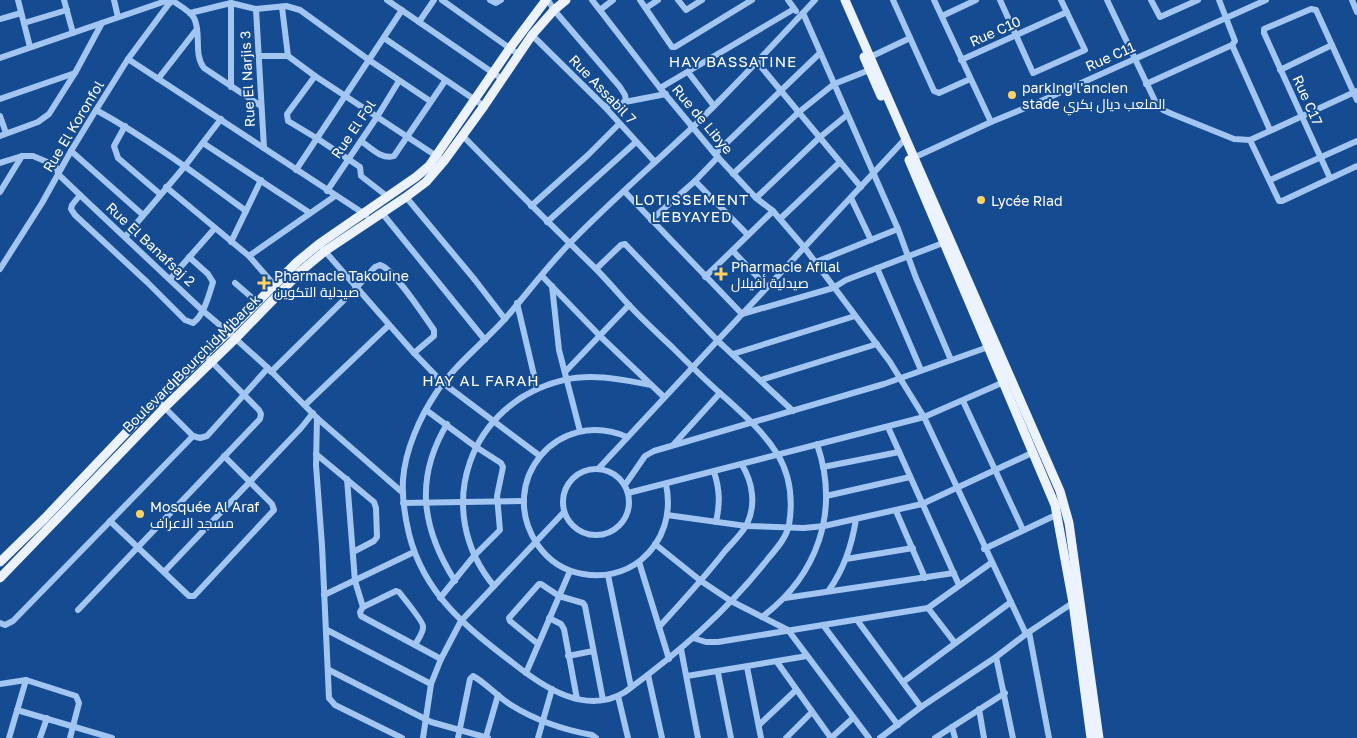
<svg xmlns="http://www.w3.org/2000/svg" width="1357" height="738" font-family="'Golos Text',Cairo,sans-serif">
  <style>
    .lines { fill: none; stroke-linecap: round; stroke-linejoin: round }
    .minor { stroke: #a2c5f1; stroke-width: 6 }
    .major { stroke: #ecf3ff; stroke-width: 9 }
    .poi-dot { fill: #ffd262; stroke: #154b91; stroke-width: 2 }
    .labels { text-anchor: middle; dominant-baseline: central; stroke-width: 4; stroke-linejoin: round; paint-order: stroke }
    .street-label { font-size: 14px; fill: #fff; stroke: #154b91 }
    .poi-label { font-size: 14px; fill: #fff; stroke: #154b91; text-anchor: start }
    .neighbourhood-label { font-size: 15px; letter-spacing: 1px; fill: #fff; stroke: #154b91 }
  </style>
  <rect width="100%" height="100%" fill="#154b91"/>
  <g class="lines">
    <g class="minor">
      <polyline points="18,0 30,47"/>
      <polyline points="64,0 73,33"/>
      <polyline points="114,0 118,17"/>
      <polyline points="387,0 502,79"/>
      <polyline points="442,0 518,54"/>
      <polyline points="490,0 496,3 501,0"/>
      <polyline points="548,0 554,10 620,87 625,95 626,101"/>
      <polyline points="592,0 660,88 715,154 756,198 773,211 804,247 890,362 924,417 1026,634"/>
      <polyline points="640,0 672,47 675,47 752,0"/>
      <polyline points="678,0 686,10 702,0"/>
      <polyline points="788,0 796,11"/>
      <polyline points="893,0 934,91 939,93 970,79"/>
      <polyline points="934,0 991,122"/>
      <polyline points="1000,0 1033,73 1085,50 1061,0"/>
      <polyline points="1107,0 1156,103 1163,110 1172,114 1234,139 1250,140 1279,201 1282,201 1357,166"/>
      <polyline points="1151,0 1160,17 1198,0"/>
      <polyline points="1352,0 1357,12"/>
      <path d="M 173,1 C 180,6 190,11 194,18 C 202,33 193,54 204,68 L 261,106"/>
      <polyline points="231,3 231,87"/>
      <polyline points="282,7 288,56"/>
      <polyline points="646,8 658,0"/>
      <polyline points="256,9 264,148"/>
      <polyline points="600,10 613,0"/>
      <polyline points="190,13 231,3 256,9 286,6 300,10 369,60 430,101"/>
      <polyline points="803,13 898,229 916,278 951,360"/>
      <polyline points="942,16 976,0"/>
      <polyline points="0,19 21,13"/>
      <polyline points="419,22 434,0"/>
      <polyline points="24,23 67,10"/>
      <polyline points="532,35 604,106 655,162"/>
      <polyline points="384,38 484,106"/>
      <polyline points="1232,45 1270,130"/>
      <polyline points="259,56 288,56 315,76 444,161"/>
      <polyline points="0,58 166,1"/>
      <polyline points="128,59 366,215"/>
      <polyline points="866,59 910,38"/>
      <polyline points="961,60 1067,12"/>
      <polyline points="757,62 861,187"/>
      <polyline points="1280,70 1332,45"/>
      <polyline points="688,72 714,106"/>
      <polyline points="315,76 287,114 288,121 318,139 360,167 361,176 388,197"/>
      <polyline points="158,79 197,29"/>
      <polyline points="1146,84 1232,45 1235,41 1219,0"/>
      <polyline points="660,88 794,9"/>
      <polyline points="0,99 75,73"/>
      <polyline points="604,106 666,94"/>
      <path d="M 96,110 C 149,139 197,175 246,211"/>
      <polyline points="0,116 6,133"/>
      <polyline points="125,126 114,146 118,158 160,194"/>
      <polyline points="0,136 38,122 49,114 75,73 102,23"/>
      <path d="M 463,136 C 506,180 550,224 595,268 C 606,279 617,292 628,304 C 642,319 657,333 672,347 C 688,363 704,379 721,394 C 742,413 763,431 778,455 C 791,477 793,500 789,525 C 786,539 775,550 767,560 C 726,612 678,653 625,692 C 586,716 543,687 513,663 C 466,627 424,594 409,534 C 405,517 402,498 403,480 C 405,450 420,417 436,393 C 452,368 483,343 504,320 C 527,294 547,266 572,241 C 611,201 654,164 695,125 C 736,85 776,42 815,0"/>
      <polyline points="1250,140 1357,91"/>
      <path d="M 361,141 C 371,148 382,160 394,156 L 445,81"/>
      <polyline points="203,143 310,213"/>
      <polyline points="71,151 143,215"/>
      <polyline points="715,154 820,53"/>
      <polyline points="911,159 991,122 1030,106 1266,0"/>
      <polyline points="0,163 22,156 33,156 52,164 57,168 58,174 80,195 202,310 228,332 268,368 317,418 403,493"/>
      <polyline points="296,170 402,10"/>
      <polyline points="733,174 799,112 834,84 872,69"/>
      <polyline points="1330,178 1264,33 1264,29 1311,9 1316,10 1357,100"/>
      <polyline points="1270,180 1357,141"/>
      <polyline points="695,181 748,235"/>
      <polyline points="166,187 249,256 276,287"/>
      <polyline points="327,191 377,117 399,81"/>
      <polyline points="0,192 22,156"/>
      <polyline points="625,192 742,314 833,288 846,280 943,243"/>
      <path d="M 80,195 L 72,205 L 71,209 L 75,215 L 147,282 L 185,320 L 193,323 C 204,315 209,295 213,282 L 208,274 L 189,257"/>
      <polyline points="406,197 475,280 505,319"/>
      <polyline points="756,198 819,138 847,115"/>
      <polyline points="851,198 871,240"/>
      <polyline points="531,206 588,155 619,124"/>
      <polyline points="382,213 485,340"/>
      <polyline points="780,219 840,162"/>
      <polyline points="651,220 695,181 718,157"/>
      <polyline points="547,222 636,142"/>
      <polyline points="125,237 185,166 221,119"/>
      <polyline points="231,242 261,180"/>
      <polyline points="323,249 414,353 443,383 540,456"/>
      <polyline points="733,251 767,287"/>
      <polyline points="249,256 335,196"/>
      <polyline points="816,262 898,229"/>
      <polyline points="877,268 921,370"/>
      <polyline points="0,269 42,203 71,151 96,110 128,59 168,5 173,0"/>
      <polyline points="596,269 621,245 625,244 718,341 793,411"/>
      <polyline points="542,276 600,336 664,397"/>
      <polyline points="705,277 773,211"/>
      <polyline points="170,279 215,228"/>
      <polyline points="235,283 257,302"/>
      <polyline points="552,286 559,350 580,431"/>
      <polyline points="517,303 537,388"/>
      <polyline points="733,354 855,316"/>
      <path d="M 271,372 L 357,287 L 375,267 L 380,265 C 394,269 424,316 434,330 L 434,336 L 414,353"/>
      <polyline points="565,372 629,305"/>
      <polyline points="761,380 877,344"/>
      <polyline points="157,400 193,436 200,438 207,436 268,368"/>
      <polyline points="963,401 1023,530"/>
      <polyline points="305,405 389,325"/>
      <polyline points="426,410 476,447 501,463 503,467 497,496 500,530 474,556 440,598"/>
      <polyline points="317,418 316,465 322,545 329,698 335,705 402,738"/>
      <path d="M 447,424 C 414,479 422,529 455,581"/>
      <polyline points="888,427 959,585"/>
      <path d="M 627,437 C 558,407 496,481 537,544 C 548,560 564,571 583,574 C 603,578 625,573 641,560 C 664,541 672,513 666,484"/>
      <polyline points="674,444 720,393"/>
      <polyline points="316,454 374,502 376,508 377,537 374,541 353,552"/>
      <polyline points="823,467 899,452"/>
      <polyline points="599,468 906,138"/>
      <circle cx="596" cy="502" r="33"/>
      <path d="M 714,472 C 720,490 720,504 716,522"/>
      <polyline points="347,479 355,581 363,607"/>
      <polyline points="625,485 645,456 654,451 884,384 991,346"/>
      <polyline points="628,493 924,417 1004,382"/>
      <polyline points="826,496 910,477"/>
      <polyline points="403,503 524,501"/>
      <polyline points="896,511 925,578"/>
      <polyline points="667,515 746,526 804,528 824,526 922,504 1034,452"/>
      <polyline points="110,521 189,596 194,596 274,510 272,504 224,456"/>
      <polyline points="655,544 701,581 731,601 788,630 869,738"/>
      <polyline points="984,549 1058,514"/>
      <polyline points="846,559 913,548"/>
      <polyline points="639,562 669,659"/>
      <polyline points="164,572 301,428 313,413"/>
      <polyline points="608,575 631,687"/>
      <path d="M 494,586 C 431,510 469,402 564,380 C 593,373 623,380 651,385"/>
      <path d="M 829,590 C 844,569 852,545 856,519"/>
      <polyline points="324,595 414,552"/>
      <polyline points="785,598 954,573"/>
      <polyline points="928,608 955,643"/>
      <polyline points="78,610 260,419 261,414 259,410 204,354"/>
      <path d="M 762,617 C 818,575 840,511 817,444"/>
      <polyline points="549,618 561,624 564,629 577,699"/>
      <polyline points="857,620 921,707"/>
      <polyline points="0,623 5,625 13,621 193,436"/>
      <polyline points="823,625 898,725"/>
      <path d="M 659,627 C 682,602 704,578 725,551 C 732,543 742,534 747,524 C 756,505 753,483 742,465"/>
      <polyline points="327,630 431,684"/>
      <polyline points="1029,632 1049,738"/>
      <polyline points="693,638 706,642 718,642 928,608 991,563"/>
      <polyline points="538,644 510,621 509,618 539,584 541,584 559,596 583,603 585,606 603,700"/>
      <path d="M 415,645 C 418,639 424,632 423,626 C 423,622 403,597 399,592 L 396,591 L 363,607 L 360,612 L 361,616 L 441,659"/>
      <polyline points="681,649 698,738"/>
      <polyline points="568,656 593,651"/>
      <polyline points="996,657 1013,738"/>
      <polyline points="777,662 831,738"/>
      <polyline points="747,667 761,738"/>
      <polyline points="329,670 431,722 488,738"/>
      <polyline points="526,673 570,571"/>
      <polyline points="718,673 731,738"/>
      <polyline points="648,675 662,738"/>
      <polyline points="687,676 807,656"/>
      <polyline points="903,682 1011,602"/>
      <polyline points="0,684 26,680 76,696 79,703 70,738"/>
      <polyline points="618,696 628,738"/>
      <polyline points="979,709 984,738"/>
      <polyline points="17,710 112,738"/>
      <polyline points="759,725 796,690"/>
      <polyline points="952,727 955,738"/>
      <polyline points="486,737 498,695"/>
      <polyline points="9,738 26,680"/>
      <polyline points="40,738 47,718"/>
      <polyline points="423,738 431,684 441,659 461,621 564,512"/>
      <path d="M 458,738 L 470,679 L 473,676 C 486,683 498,697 511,705 C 535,720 565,730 592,735 L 596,738"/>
      <polyline points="538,738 552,689"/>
      <polyline points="786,738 812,712"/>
      <polyline points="831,738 853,718"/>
      <polyline points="880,738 921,707 996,657 1026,634 1074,602"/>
      <polyline points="935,738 1005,693"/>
    </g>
    <g class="major">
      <polyline points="845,0 1060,491 1069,523 1099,738"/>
      <polyline points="864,57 881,96"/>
      <polyline points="909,160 1055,505 1073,603 1091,738"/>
      <polyline points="0,562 45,518 157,400 228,332 297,262 319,244 416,177 429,166 510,48 546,0"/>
      <polyline points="0,578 164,408 235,339 302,270 325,251 406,197 426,182 444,161 484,106 532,35 554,10 566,0"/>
    </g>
  </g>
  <g class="poi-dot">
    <circle cx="1012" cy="95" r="5"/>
    <circle cx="981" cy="200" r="5"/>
    <path d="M718.5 266.5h5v5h5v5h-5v5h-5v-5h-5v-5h5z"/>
    <path d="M261.5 275.5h5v5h5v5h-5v5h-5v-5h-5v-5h5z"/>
    <circle cx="140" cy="514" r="5"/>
  </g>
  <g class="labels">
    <g class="street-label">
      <text transform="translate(995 31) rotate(-24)">Rue C10</text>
      <text transform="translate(1110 56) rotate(-24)">Rue C11</text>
      <text transform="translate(247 79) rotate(-93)">Rue El Narjis 3</text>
      <text transform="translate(603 89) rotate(46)">Rue Assabil 7</text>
      <text transform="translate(1308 100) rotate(66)">Rue C17</text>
      <text transform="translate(703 119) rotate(50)">Rue de Libye</text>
      <text transform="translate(73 126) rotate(-59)">Rue El Koronfol</text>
      <text transform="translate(353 129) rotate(-56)">Rue El Fol</text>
      <text transform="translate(151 244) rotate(43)">Rue El Banafsaj 2</text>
      <text transform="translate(191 363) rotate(-45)">Boulevard Bourchid M'barek</text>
    </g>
    <g class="poi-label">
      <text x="1022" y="87">parking l'ancien<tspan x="1022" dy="16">stade الملعب ديال بكري</tspan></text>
      <text x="991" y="200">Lycée Riad</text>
      <text x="731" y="266">Pharmacie Afilal<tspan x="731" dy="16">صيدلية أفيلال</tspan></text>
      <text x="274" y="275">Pharmacie Takouine<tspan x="274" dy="16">صيدلية التكوين</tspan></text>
      <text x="150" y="506">Mosquée Al Araf<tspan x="150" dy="16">مسجد الاعراف</tspan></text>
    </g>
    <g class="neighbourhood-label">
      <text x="733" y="61">HAY BASSATINE</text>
      <text x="692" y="199">LOTISSEMENT<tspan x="692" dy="17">LEBYAYED</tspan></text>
      <text x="481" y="380">HAY AL FARAH</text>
    </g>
  </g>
</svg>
